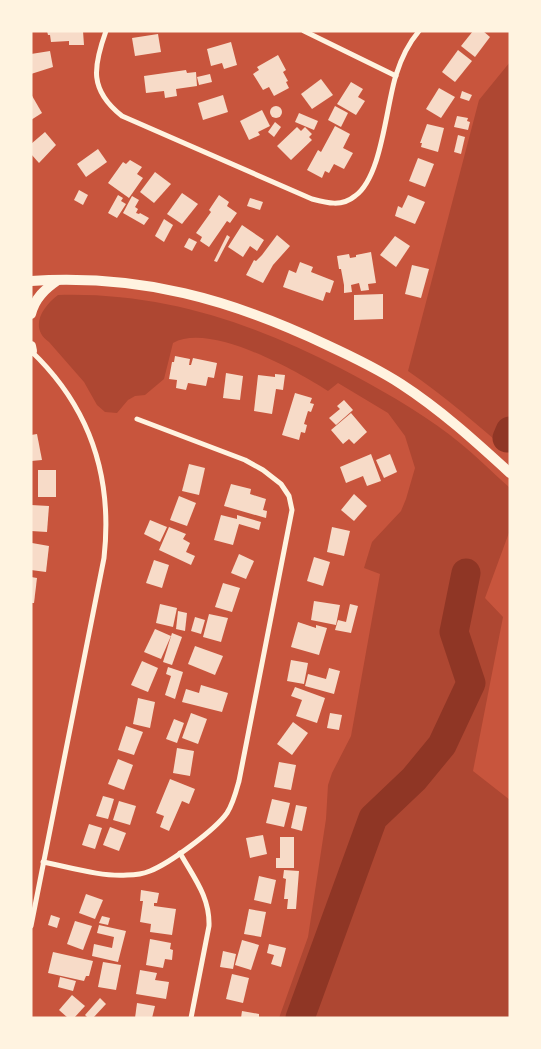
<svg xmlns="http://www.w3.org/2000/svg" width="541" height="1049" font-family="Ubuntu,sans-serif">
  <style>
    .green { fill: #ae4732 }
    .lines { fill: none; stroke-linecap: round; stroke-linejoin: round }
    .river { stroke: #8f3625; stroke-width: 29 }
    .building { fill: #f7dbc8 }
    .minor { stroke: #fff3e0; stroke-width: 5 }
    .secondary { stroke: #fff3e0; stroke-width: 10 }
  </style>
  <rect width="100%" height="100%" fill="#c8553d"/>
  <g class="green">
    <path d="M 510,62 L 510,453 C 477,424 444,396 408,371 L 479,100 Z"/>
    <path d="M 58,295 C 161,292 250,322 340,368 C 378,388 416,409 450,435 C 471,451 490,470 510,488 L 510,530 L 485,598 L 503,617 L 473,771 L 510,800 L 510,1018 L 279,1018 L 308,937 L 326,819 L 328,785 L 332,773 L 351,736 L 380,574 L 364,568 L 372,542 L 401,511 L 406,499 L 415,468 L 405,436 L 388,413 L 338,383 L 328,391 C 295,370 210,322 173,343 L 164,379 L 145,395 L 135,396 L 128,400 L 117,413 L 105,412 L 97,405 L 84,382 L 49,342 C 29,328 42,307 58,295 Z"/>
  </g>
  <g class="lines">
    <g class="river">
      <polyline points="507,438 510,431"/>
      <polyline points="300,1018 373,818 414,779 442,745 471,683 454,632 466,573"/>
    </g>
  </g>
  <g class="building">
    <polygon points="47,31 83,31 84,45 69,45 69,41 51,42 50,35 48,35"/>
    <polygon points="473,31 483,31 490,37 475,57 461,46"/>
    <polygon points="158,34 161,52 135,56 132,38"/>
    <polygon points="231,42 237,65 224,69 222,63 211,66 207,49"/>
    <polygon points="458,50 472,61 455,82 442,72"/>
    <polygon points="50,51 53,67 31,74 31,54"/>
    <polygon points="278,55 286,70 283,72 288,81 286,82 289,88 274,96 269,87 263,90 253,74 259,70 257,67"/>
    <polygon points="186,70 187,73 196,72 197,86 176,89 177,96 165,98 164,91 146,93 144,76"/>
    <polygon points="210,74 212,82 199,85 197,77"/>
    <polygon points="321,79 333,95 312,109 301,94"/>
    <polygon points="351,82 363,89 358,97 365,101 356,115 337,104"/>
    <polygon points="439,88 455,97 441,118 426,109"/>
    <polygon points="462,91 472,95 469,101 460,98"/>
    <polygon points="31,94 42,113 31,120"/>
    <polygon points="223,95 228,112 203,120 198,103"/>
    <circle cx="276" cy="112" r="6"/>
    <polygon points="335,106 348,113 341,127 328,120"/>
    <polygon points="262,110 270,126 258,132 260,135 249,140 240,121"/>
    <polygon points="299,113 318,121 314,130 295,122"/>
    <polygon points="457,116 468,118 467,121 470,122 468,130 454,127"/>
    <polygon points="275,122 281,127 274,137 268,132"/>
    <polygon points="427,124 444,128 438,152 421,147 422,143 420,143"/>
    <polygon points="335,126 350,134 343,148 353,153 344,169 334,164 329,173 325,171 322,178 307,170 318,150 321,152"/>
    <polygon points="297,127 301,131 305,127 312,134 309,137 312,140 291,160 277,146"/>
    <polygon points="45,132 56,145 39,163 31,154 31,144"/>
    <polygon points="458,135 465,137 461,154 454,152"/>
    <polygon points="98,149 107,162 86,177 77,164"/>
    <polygon points="418,158 434,164 425,187 409,181"/>
    <polygon points="130,160 142,167 137,174 143,178 129,198 108,183 123,162 126,164"/>
    <polygon points="155,172 171,184 154,203 140,192"/>
    <polygon points="79,190 88,195 83,205 74,200"/>
    <polygon points="182,193 198,204 182,224 167,214"/>
    <polygon points="118,195 123,198 121,201 126,204 117,218 108,213"/>
    <polygon points="219,195 229,202 227,206 237,213 230,223 227,221 209,247 200,241 202,237 196,233 211,212 209,210"/>
    <polygon points="408,195 425,202 415,224 395,216 398,206 402,208"/>
    <polygon points="132,196 139,200 135,207 138,209 136,213 139,214 140,213 149,218 144,225 123,213"/>
    <polygon points="250,198 263,202 260,210 247,206"/>
    <polygon points="164,219 173,225 164,242 155,236"/>
    <polygon points="242,225 264,240 257,251 250,246 243,257 228,247"/>
    <polygon points="227,235 230,237 217,262 214,261"/>
    <polygon points="277,235 290,246 273,265 263,283 246,275 254,260 256,261 262,255"/>
    <polygon points="395,236 410,246 396,267 380,255"/>
    <polygon points="189,238 197,242 192,251 184,247"/>
    <polygon points="371,252 376,283 368,284 369,290 361,291 359,283 351,285 352,292 344,293 344,285 341,269 339,269 337,256 349,254 350,258 356,257 356,255"/>
    <polygon points="300,262 313,267 311,272 334,281 330,293 326,292 323,301 283,287 289,270 296,273"/>
    <polygon points="412,265 429,269 421,298 405,294"/>
    <polygon points="383,294 383,319 354,320 354,295"/>
    <polygon points="175,356 190,359 189,365 191,365 193,358 217,363 214,378 208,377 206,386 188,383 186,390 176,388 177,380 169,379 172,362 174,362"/>
    <polygon points="226,373 243,376 240,400 223,398"/>
    <polygon points="275,374 285,375 283,390 276,389 272,414 254,411 258,375 275,377"/>
    <polygon points="295,393 312,398 310,403 314,404 311,412 308,411 304,424 307,425 305,433 301,432 299,440 282,435"/>
    <polygon points="344,400 353,410 336,425 329,418 340,409 337,406"/>
    <polygon points="351,413 367,432 354,444 349,439 343,444 331,430"/>
    <polygon points="37,434 42,460 31,461 31,435"/>
    <polygon points="371,454 381,481 367,486 363,476 346,483 340,467"/>
    <polygon points="390,454 397,472 384,478 376,460"/>
    <polygon points="189,464 205,468 199,495 182,491"/>
    <rect x="38" y="470" width="18" height="27"/>
    <polygon points="231,484 251,489 250,494 266,499 263,510 267,511 266,518 224,506"/>
    <polygon points="354,494 367,506 354,521 341,510"/>
    <polygon points="179,496 196,503 187,526 170,520"/>
    <polygon points="31,505 49,506 47,532 31,531"/>
    <polygon points="221,515 237,519 237,515 261,522 259,530 239,524 233,545 214,540"/>
    <polygon points="150,520 167,527 160,542 144,534"/>
    <polygon points="169,527 186,534 183,539 190,543 186,552 195,556 191,565 159,550"/>
    <polygon points="332,527 350,531 344,556 327,552"/>
    <polygon points="32,543 49,546 46,572 31,570"/>
    <polygon points="239,554 254,561 246,579 231,573"/>
    <polygon points="314,557 330,562 323,586 307,581"/>
    <polygon points="154,560 169,565 162,588 146,583"/>
    <polygon points="31,577 37,578 34,603 31,603"/>
    <polygon points="223,583 240,588 232,612 215,607"/>
    <polygon points="314,601 340,605 336,625 311,620"/>
    <polygon points="160,604 177,608 173,627 156,623"/>
    <polygon points="350,604 358,606 351,633 335,630 338,620 346,622"/>
    <polygon points="178,611 187,613 185,631 176,629"/>
    <polygon points="209,614 228,618 221,642 203,637"/>
    <polygon points="195,617 205,620 201,634 191,631"/>
    <polygon points="298,622 316,628 316,625 327,628 319,655 291,647"/>
    <polygon points="155,629 171,636 161,659 144,652"/>
    <polygon points="172,633 182,637 172,665 163,662"/>
    <polygon points="195,646 223,656 215,675 188,664"/>
    <polygon points="291,660 308,663 304,684 287,681"/>
    <polygon points="142,661 158,668 148,692 131,685"/>
    <polygon points="168,667 183,672 175,699 165,695 171,676 166,674"/>
    <polygon points="329,668 340,671 334,694 305,686 308,674 326,679"/>
    <polygon points="201,685 228,693 222,712 182,702 186,689 199,693"/>
    <polygon points="295,687 325,698 317,723 296,716 302,700 291,696"/>
    <polygon points="138,698 155,702 150,728 133,724"/>
    <polygon points="191,713 207,719 198,744 182,738"/>
    <polygon points="330,713 342,715 339,730 327,728"/>
    <polygon points="174,719 184,723 177,743 166,739"/>
    <polygon points="293,722 308,733 292,755 277,744"/>
    <polygon points="126,726 143,732 134,755 118,750"/>
    <polygon points="177,748 194,751 190,776 173,773"/>
    <polygon points="118,759 133,765 124,790 108,784"/>
    <polygon points="279,762 296,765 291,790 274,787"/>
    <polygon points="170,779 195,789 189,804 182,801 169,831 160,827 164,816 156,813"/>
    <polygon points="103,796 114,799 108,819 96,816"/>
    <polygon points="272,799 290,803 284,827 266,823"/>
    <polygon points="119,801 136,806 130,825 113,820"/>
    <polygon points="296,805 307,807 302,831 291,828"/>
    <polygon points="89,824 102,828 95,849 82,845"/>
    <polygon points="110,827 126,833 119,851 103,845"/>
    <polygon points="263,835 267,854 250,858 246,838"/>
    <polygon points="280,837 294,837 294,868 276,868 276,858 280,858"/>
    <polygon points="284,870 299,871 296,909 287,909 288,899 284,899 286,879 283,878"/>
    <polygon points="259,876 276,880 271,904 254,900"/>
    <polygon points="141,890 159,893 157,903 154,903 154,906 176,909 172,935 150,932 151,924 140,922 143,901 140,901"/>
    <polygon points="86,894 103,900 95,919 79,913"/>
    <polygon points="249,909 266,912 261,937 244,934"/>
    <polygon points="51,915 60,918 57,928 48,925"/>
    <polygon points="102,916 110,918 108,925 99,923"/>
    <polygon points="75,921 92,926 83,950 67,944"/>
    <polygon points="99,925 126,931 118,962 92,956 94,944 112,948 114,937 97,933"/>
    <polygon points="150,939 171,943 170,949 173,950 172,960 165,959 163,968 146,965"/>
    <polygon points="242,940 259,945 251,970 235,965"/>
    <polygon points="269,944 286,948 281,967 271,964 274,955 267,953"/>
    <polygon points="223,951 236,954 233,969 220,967"/>
    <polygon points="53,952 93,961 89,976 86,976 84,981 48,973"/>
    <polygon points="103,962 121,965 116,990 98,987"/>
    <polygon points="140,970 157,973 155,980 169,982 166,999 136,994"/>
    <polygon points="232,974 249,978 243,1003 226,999"/>
    <polygon points="60,977 76,981 73,991 58,987"/>
    <polygon points="72,995 85,1006 74,1018 68,1018 59,1010"/>
    <polygon points="100,998 106,1004 93,1018 88,1018 85,1015"/>
    <polygon points="137,1003 155,1006 152,1018 135,1018"/>
    <polygon points="242,1011 259,1014 259,1018 241,1018"/>
  </g>
  <g class="lines">
    <g class="minor">
      <path d="M 106,31 C 93,67 89,90 122,116 L 312,199 C 327,203 342,207 355,196 C 382,177 386,106 396,75 C 401,59 408,44 419,31"/>
      <polyline points="304,31 396,76"/>
      <path d="M 31,351 C 91,408 113,477 104,558 L 31,926"/>
      <path d="M 180,853 C 194,878 210,897 209,926 L 191,1018"/>
      <path d="M 43,862 C 69,867 101,877 127,875 C 135,875 143,874 150,871 C 170,863 215,830 227,813 C 233,804 236,792 239,781 L 292,510 L 289,496 L 281,484 L 263,470 L 245,460 L 137,419"/>
    </g>
    <g class="secondary">
      <path d="M 31,281 C 141,274 230,299 327,345 C 353,357 378,369 401,384 C 441,410 475,441 510,473"/>
      <path d="M 31,314 C 35,298 45,289 58,280"/>
      <polyline points="31,346 32,351"/>
    </g>
  </g>
  <rect width="541" height="1049" fill="none" stroke="#fff3e0" stroke-width="65"/>
</svg>
